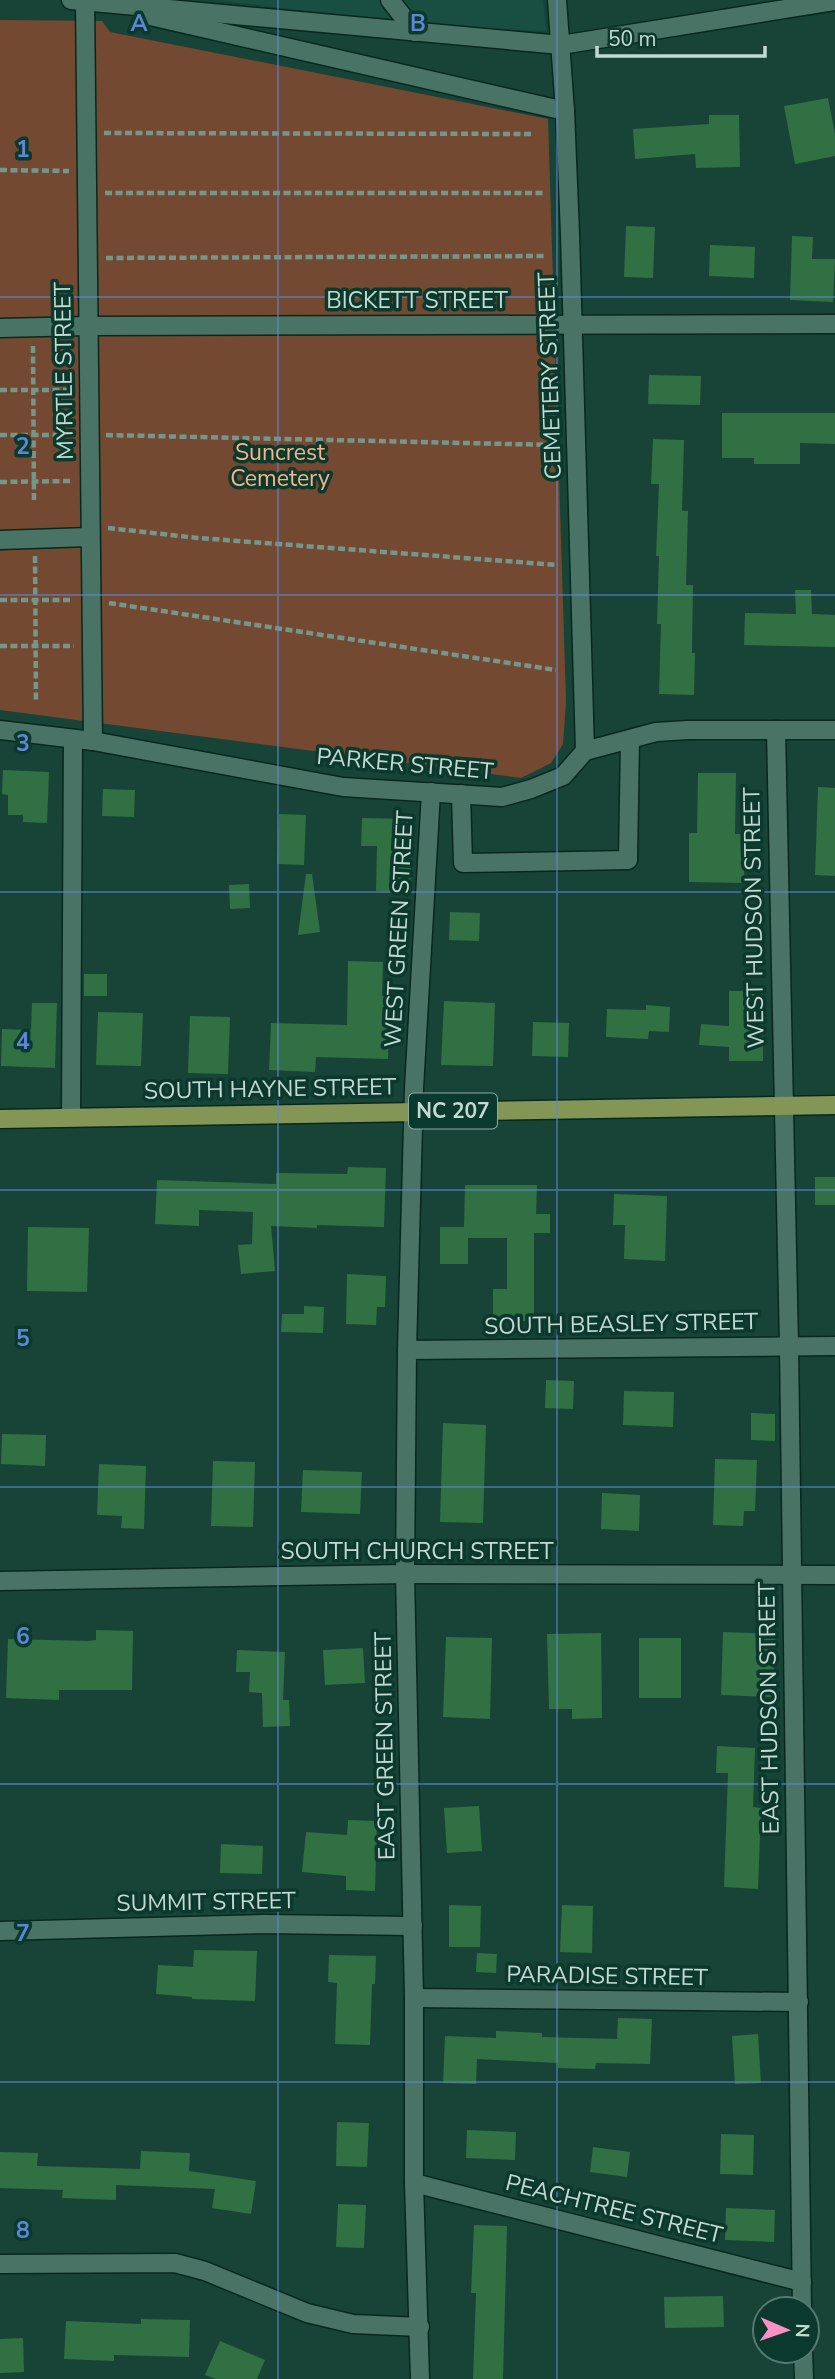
<svg xmlns="http://www.w3.org/2000/svg" width="835" height="2379" font-family="'Nunito Sans',sans-serif">
  <style>
    .built { fill: #184f40 }
    .green { fill: #734a31 }
    .building { fill: #307043 }
    .lines { fill: none; stroke-linecap: round; stroke-linejoin: round }
    .minor-casing { stroke: #07281f; stroke-width: 21 }
    .major-casing { stroke: #07281f; stroke-width: 21 }
    .path { stroke: #75968b; stroke-width: 4.5; stroke-dasharray: 7 3.5; stroke-linecap: butt }
    .minor { stroke: #497465; stroke-width: 18 }
    .major { stroke: #839656; stroke-width: 18 }
    .grid { fill: none; stroke: #5f86d5; stroke-width: 2; stroke-opacity: 0.55 }
    .labels { text-anchor: middle; dominant-baseline: central; stroke-width: 7; stroke-linejoin: round; paint-order: stroke }
    .shield { fill: #0c392d; stroke: #8caaa0; stroke-width: 2 }
    .shield-label { font-size: 21px; font-weight: bold; fill: #c3dad1 }
    .street-label { font-size: 23px; fill: #c3dad1; stroke: #0c392d }
    .park-label { font-size: 23px; fill: #fab287; stroke: #0c392d }
    .grid-label { font-size: 23px; text-anchor: middle; font-weight: bold; fill: #5f86d5; stroke: #0c392d; stroke-width: 7; stroke-linejoin: round; paint-order: stroke }
  </style>
  <rect width="100%" height="100%" fill="#184437"/>
  <polygon class="built" points="216,0 543,0 546,31 440,27"/>
  <polygon class="green" points="0,20 102,21 110,32 548,119 566,702 563,744 551,763 521,778 0,710"/>
  <g class="building">
    <polygon points="828,98 835,134 835,156 795,164 784,106"/>
    <polygon points="709,115 739,115 740,167 696,168 695,154 635,159 633,129 709,124"/>
    <polygon points="626,226 655,227 653,278 624,277"/>
    <polygon points="792,236 813,237 812,259 835,259 833,302 790,300"/>
    <polygon points="710,245 755,247 754,278 709,276"/>
    <polygon points="649,375 701,376 700,405 648,404"/>
    <polygon points="722,413 835,413 835,444 800,443 800,464 754,464 754,458 722,458"/>
    <polygon points="653,439 684,440 682,511 688,511 686,585 693,585 692,653 695,653 694,695 659,694 661,624 657,624 659,556 656,556 659,484 651,484"/>
    <polygon points="795,590 811,590 812,614 835,615 835,647 744,645 745,613 796,614"/>
    <polygon points="3,770 49,772 47,823 23,822 23,815 8,815 8,795 2,794"/>
    <polygon points="698,773 736,773 735,834 745,834 744,883 689,882 689,833 697,833"/>
    <polygon points="818,787 835,788 835,876 815,875"/>
    <polygon points="103,789 135,790 134,817 102,816"/>
    <polygon points="279,814 306,815 304,865 277,864"/>
    <polygon points="362,818 408,819 406,866 411,866 410,893 376,891 377,846 361,846"/>
    <polygon points="306,874 312,874 320,932 298,935"/>
    <polygon points="249,884 250,908 230,909 229,885"/>
    <polygon points="450,912 480,913 479,941 449,940"/>
    <polygon points="348,961 383,962 382,996 390,996 388,1059 316,1057 315,1072 269,1070 271,1023 347,1025"/>
    <rect x="84" y="974" width="23" height="22"/>
    <polygon points="729,991 763,991 763,1061 729,1061 729,1047 699,1045 701,1024 729,1026"/>
    <polygon points="444,1001 495,1003 493,1066 441,1065"/>
    <polygon points="32,1003 57,1003 55,1068 1,1066 2,1029 31,1030"/>
    <polygon points="646,1005 670,1007 669,1032 649,1031 648,1039 606,1037 607,1009 646,1010"/>
    <polygon points="98,1012 143,1013 141,1066 96,1065"/>
    <polygon points="190,1016 230,1017 228,1074 188,1073"/>
    <polygon points="533,1022 569,1023 568,1057 532,1056"/>
    <polygon points="348,1167 386,1168 384,1227 317,1225 317,1228 271,1226 275,1271 241,1274 238,1245 252,1244 253,1212 199,1210 199,1226 155,1224 157,1180 276,1184 276,1173 347,1174"/>
    <rect x="815" y="1177" width="20" height="28"/>
    <polygon points="465,1185 537,1185 536,1214 550,1214 550,1233 534,1233 534,1321 493,1321 493,1289 507,1289 507,1238 468,1238 468,1264 440,1264 440,1227 464,1227"/>
    <polygon points="614,1194 667,1196 665,1261 624,1259 625,1225 613,1225"/>
    <polygon points="28,1227 89,1228 87,1292 27,1291"/>
    <polygon points="347,1274 386,1276 385,1307 377,1307 376,1325 346,1324"/>
    <polygon points="304,1306 324,1307 323,1333 281,1332 282,1314 304,1314"/>
    <polygon points="546,1380 574,1381 573,1409 545,1408"/>
    <polygon points="624,1391 674,1392 673,1427 623,1425"/>
    <polygon points="751,1413 775,1414 775,1441 751,1440"/>
    <polygon points="443,1423 486,1425 483,1523 440,1522"/>
    <polygon points="2,1434 46,1435 45,1466 1,1464"/>
    <polygon points="715,1459 757,1460 755,1511 744,1511 743,1526 713,1525"/>
    <polygon points="213,1461 255,1462 253,1527 211,1526"/>
    <polygon points="99,1464 146,1466 144,1529 121,1528 122,1516 97,1515"/>
    <polygon points="303,1470 362,1472 360,1514 301,1512"/>
    <polygon points="602,1493 640,1495 639,1531 601,1529"/>
    <polygon points="96,1630 133,1631 132,1690 59,1690 59,1700 6,1698 8,1639 88,1641 96,1640"/>
    <polygon points="723,1632 775,1634 773,1697 721,1695"/>
    <polygon points="601,1633 602,1718 572,1719 572,1709 549,1709 547,1634"/>
    <polygon points="446,1637 492,1638 490,1719 443,1717"/>
    <rect x="639" y="1638" width="42" height="60"/>
    <polygon points="363,1648 365,1683 325,1685 323,1650"/>
    <polygon points="237,1650 285,1652 283,1700 289,1700 290,1726 263,1727 262,1693 249,1692 250,1672 236,1672"/>
    <polygon points="717,1746 755,1748 753,1807 761,1808 758,1889 724,1887 728,1773 716,1773"/>
    <polygon points="479,1806 482,1851 447,1853 444,1808"/>
    <polygon points="348,1820 377,1821 375,1891 346,1890 346,1876 302,1872 306,1832 347,1835"/>
    <polygon points="221,1844 263,1846 262,1874 220,1873"/>
    <polygon points="449,1905 481,1906 480,1947 449,1947"/>
    <polygon points="562,1905 593,1906 592,1953 560,1952"/>
    <polygon points="194,1950 257,1951 255,2001 192,1999 192,1997 156,1994 158,1965 193,1967"/>
    <polygon points="477,1953 497,1954 496,1973 476,1972"/>
    <polygon points="329,1955 376,1956 375,1984 372,1984 370,2045 335,2044 337,1983 328,1982"/>
    <polygon points="618,2018 652,2019 650,2064 596,2063 595,2069 558,2068 558,2063 477,2059 476,2084 443,2083 445,2036 496,2038 496,2031 542,2033 542,2037 617,2039"/>
    <polygon points="758,2034 761,2083 735,2084 732,2036"/>
    <polygon points="337,2122 369,2123 367,2167 336,2166"/>
    <polygon points="467,2130 516,2132 515,2160 466,2158"/>
    <polygon points="721,2134 754,2135 753,2175 720,2174"/>
    <polygon points="593,2147 630,2152 627,2177 590,2172"/>
    <polygon points="141,2151 190,2153 189,2171 256,2181 251,2214 212,2208 215,2189 116,2185 116,2200 62,2198 63,2190 0,2188 0,2152 38,2153 37,2166 140,2169"/>
    <polygon points="338,2204 366,2205 364,2248 336,2247"/>
    <polygon points="726,2208 775,2210 774,2242 725,2240"/>
    <polygon points="474,2225 507,2226 503,2379 473,2379 476,2293 471,2293"/>
    <polygon points="723,2296 724,2327 665,2328 664,2297"/>
    <polygon points="141,2319 190,2320 189,2357 114,2355 114,2361 64,2359 66,2321 141,2324"/>
    <polygon points="23,2338 24,2372 0,2373 0,2339"/>
    <polygon points="220,2341 265,2360 257,2379 216,2379 205,2375"/>
  </g>
  <g class="lines">
    <g class="minor-casing">
      <g id="minor">
        <polyline points="71,0 561,45 835,1"/>
        <polyline points="85,0 93,741"/>
        <polyline points="390,0 415,32"/>
        <polyline points="557,0 565,111 570,234 585,751"/>
        <polyline points="146,15 565,111"/>
        <polyline points="0,328 88,326 835,324"/>
        <polyline points="0,540 90,537"/>
        <polyline points="0,730 93,741 343,787 502,797 531,789 563,776 585,751 656,732 688,730 835,730"/>
        <polyline points="776,730 789,1346 802,2309"/>
        <polyline points="461,794 463,863 628,860 630,739"/>
        <polyline points="71,1117 73,739"/>
        <polyline points="407,1350 835,1346"/>
        <polyline points="0,1581 405,1574 835,1575"/>
        <polyline points="0,1931 264,1924 413,1926"/>
        <polyline points="414,1998 799,2002"/>
        <polyline points="414,2183 802,2282"/>
        <polyline points="0,2264 175,2263 205,2271 307,2313 353,2324 420,2327"/>
        <polyline points="803,2351 804,2379"/>
        <polyline points="420,2379 414,2183 414,1998 405,1574 407,1350 414,1088 431,792"/>
      </g>
    </g>
    <g class="major-casing">
      <polyline id="major" points="0,1119 835,1105"/>
    </g>
    <g class="path">
      <polyline points="104,133 534,134"/>
      <polyline points="0,170 69,171"/>
      <polyline points="105,193 546,193"/>
      <polyline points="106,258 546,256"/>
      <polyline points="33,346 34,502"/>
      <polyline points="0,390 70,390"/>
      <polyline points="0,435 73,435"/>
      <polyline points="106,435 554,445"/>
      <polyline points="0,482 71,481"/>
      <polyline points="108,528 198,538 558,565"/>
      <polyline points="35,556 36,702"/>
      <polyline points="0,600 73,600"/>
      <polyline points="109,603 556,670"/>
      <polyline points="0,646 74,646"/>
    </g>
    <use href="#minor" class="minor"/>
    <use href="#major" class="major"/>
  </g>
  <path class="grid" d="M 278,0 L 278,2379M 557,0 L 557,2379M 0,297 L 835,297M 0,595 L 835,595M 0,892 L 835,892M 0,1190 L 835,1190M 0,1487 L 835,1487M 0,1784 L 835,1784M 0,2082 L 835,2082"/>
  <g class="labels">
    <rect class="shield" x="409" y="1093.5" width="88" height="35" rx="5"/>
    <g class="shield-label">
      <text x="453" y="1111">NC 207</text>
    </g>
    <g class="street-label">
      <text x="417" y="300">BICKETT STREET</text>
      <text transform="translate(64 371) rotate(-91)">MYRTLE STREET</text>
      <text transform="translate(550 376) rotate(-92)">CEMETERY STREET</text>
      <text transform="translate(405 764) rotate(5)">PARKER STREET</text>
      <text transform="translate(754 918) rotate(-91)">WEST HUDSON STREET</text>
      <text transform="translate(399 929) rotate(-87)">WEST GREEN STREET</text>
      <text transform="translate(270 1089) rotate(-1)">SOUTH HAYNE STREET</text>
      <text transform="translate(621 1324) rotate(-1)">SOUTH BEASLEY STREET</text>
      <text x="417" y="1551">SOUTH CHURCH STREET</text>
      <text transform="translate(769 1708) rotate(-91)">EAST HUDSON STREET</text>
      <text transform="translate(385 1746) rotate(-91)">EAST GREEN STREET</text>
      <text transform="translate(206 1902) rotate(-1)">SUMMIT STREET</text>
      <text transform="translate(607 1976) rotate(1)">PARADISE STREET</text>
      <text transform="translate(614 2209) rotate(14)">PEACHTREE STREET</text>
    </g>
    <g class="park-label">
      <text x="280" y="452">Suncrest<tspan x="280" dy="26">Cemetery</tspan></text>
    </g>
  </g>
  <g class="grid-label">
    <text x="139" y="31">A</text>
    <text x="418" y="31">B</text>
    <text x="23" y="157">1</text>
    <text x="23" y="454">2</text>
    <text x="23" y="751">3</text>
    <text x="23" y="1049">4</text>
    <text x="23" y="1346">5</text>
    <text x="23" y="1644">6</text>
    <text x="23" y="1941">7</text>
    <text x="23" y="2238">8</text>
  </g>
  <g transform="translate(786 2330) rotate(92)"><circle r="33" fill="#0c392d" stroke="#55796f" stroke-width="2"/>
  <path d="M0-5L12 26L0 18L-12 26Z" fill="#fc8fc3"/>
  <text y="-10" font-size="19" font-weight="bold" text-anchor="middle" fill="#c3dad1">N</text>
  </g>
  <path d="M597 46v10h168v-10" fill="none" stroke="#c3dad1" stroke-width="3.5"/>
  <text x="608" y="46" font-size="21" fill="#c3dad1" stroke="#0c392d" stroke-width="5" paint-order="stroke">50 m</text>
</svg>
